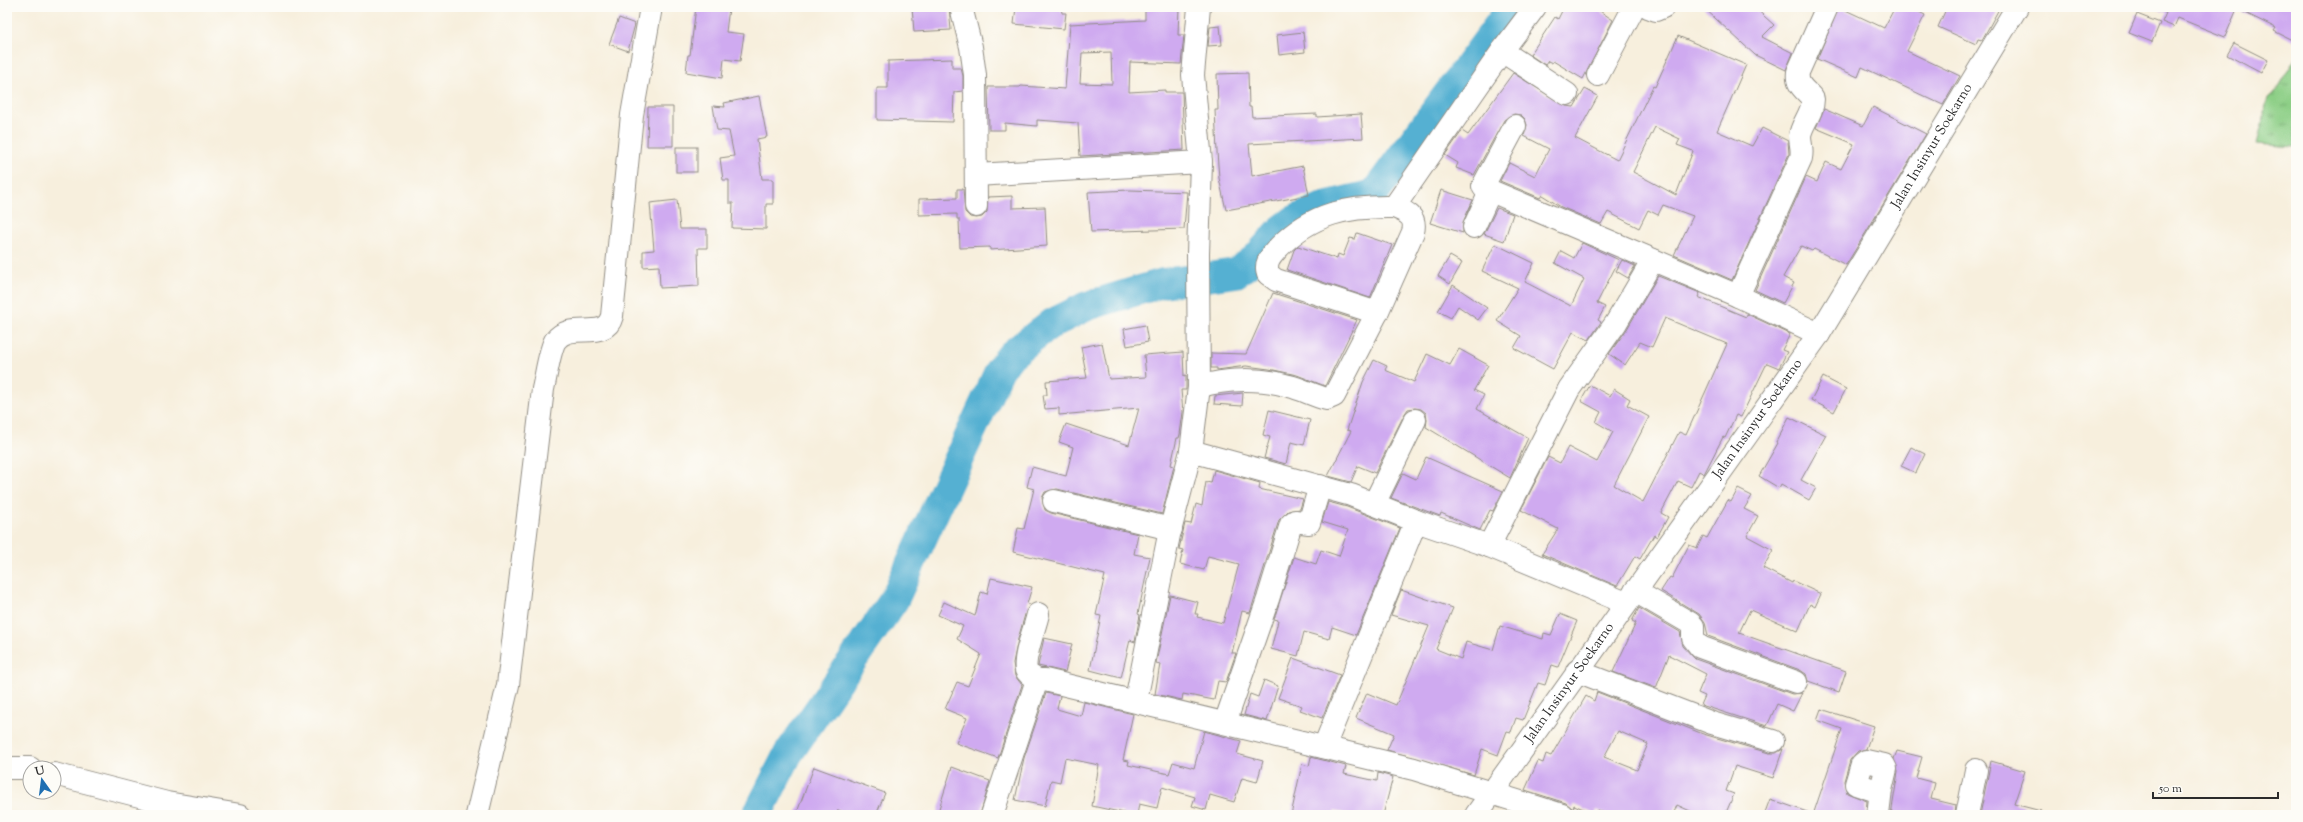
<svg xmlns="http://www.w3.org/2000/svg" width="2303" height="822" font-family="'Sorts Mill Goudy',serif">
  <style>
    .grass { fill: url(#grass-tufts); stroke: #5c7d58 }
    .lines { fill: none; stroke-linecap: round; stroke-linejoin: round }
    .river { stroke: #55b0d2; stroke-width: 30 }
    .building { fill: #cfaaf0; fill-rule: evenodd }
    .minor-casing { stroke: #918d84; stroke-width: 24 }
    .major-casing { stroke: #918d84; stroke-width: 24 }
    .minor { stroke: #fff; stroke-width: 22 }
    .major { stroke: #fff; stroke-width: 22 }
    .labels { text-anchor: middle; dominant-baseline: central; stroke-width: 3; stroke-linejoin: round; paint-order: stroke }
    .street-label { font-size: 14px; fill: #2b2b2b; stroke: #fdfcf7 }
  </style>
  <defs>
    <pattern id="grass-tufts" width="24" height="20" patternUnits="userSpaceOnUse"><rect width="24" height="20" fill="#8dcf86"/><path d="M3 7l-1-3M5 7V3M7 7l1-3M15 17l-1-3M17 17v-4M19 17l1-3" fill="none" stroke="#73a86e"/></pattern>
  </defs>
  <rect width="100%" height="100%" fill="#fdfcf7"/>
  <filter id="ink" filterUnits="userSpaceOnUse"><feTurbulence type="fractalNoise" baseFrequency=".025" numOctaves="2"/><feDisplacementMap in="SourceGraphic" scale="8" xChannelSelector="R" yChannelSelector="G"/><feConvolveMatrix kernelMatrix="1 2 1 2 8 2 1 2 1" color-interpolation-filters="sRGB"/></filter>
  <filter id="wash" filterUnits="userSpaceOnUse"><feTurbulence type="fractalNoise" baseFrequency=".012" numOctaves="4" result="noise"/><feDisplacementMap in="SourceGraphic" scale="16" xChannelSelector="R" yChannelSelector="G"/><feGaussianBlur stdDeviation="0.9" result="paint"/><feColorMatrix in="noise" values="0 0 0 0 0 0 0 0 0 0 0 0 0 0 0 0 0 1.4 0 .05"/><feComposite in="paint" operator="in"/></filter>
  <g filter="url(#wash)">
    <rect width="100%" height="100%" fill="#f7efdd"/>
    <polygon class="grass" points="2296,57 2296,147 2256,144 2268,98 2276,91"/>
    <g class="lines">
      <polyline class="river" points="757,815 788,754 894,600 1000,369 1011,355 1049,325 1087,306 1163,283 1236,273 1256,258 1281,230 1293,221 1328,205 1374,194 1512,7"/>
    </g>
    <g id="blocks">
      <g class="building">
        <polygon points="696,7 729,8 726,32 744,34 740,61 724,59 722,78 686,72 688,55 690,55"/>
        <polygon points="912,7 949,7 951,30 914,32"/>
        <polygon points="1016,7 1061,7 1062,13 1066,13 1064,29 1014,24"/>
        <path d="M 1145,7 L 1179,7 L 1178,35 L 1184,35 L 1181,64 L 1130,62 L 1129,92 L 1165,90 L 1165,92 L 1182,92 L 1184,150 L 1080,156 L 1078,123 L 1037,120 L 1037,126 L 1005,123 L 1005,130 L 989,130 L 988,87 L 1020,87 L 1021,86 L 1065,89 L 1070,24 L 1145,20 ZM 1111,52 L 1112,84 L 1080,83 L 1082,53 Z"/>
        <polygon points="1564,7 1594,7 1613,20 1583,79 1553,61 1552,63 1548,61 1545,65 1530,55 1555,17 1558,19"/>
        <polygon points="1703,7 1754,7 1774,25 1762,37 1793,53 1786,70 1755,55"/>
        <polygon points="1839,7 1884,28 1895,7 1909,7 1925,15 1907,51 1960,76 1943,105 1862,67 1858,77 1817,59"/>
        <polygon points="1947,7 2000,7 1982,40 1978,39 1976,44 1938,27"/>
        <polygon points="2152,7 2296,7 2296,42 2274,31 2276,28 2237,9 2225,37 2178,18 2174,27 2162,22 2166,13"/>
        <polygon points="2137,14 2160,23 2152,42 2129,33"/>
        <polygon points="619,18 635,24 628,51 609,44"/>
        <polygon points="1220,26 1222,45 1208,46 1210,27"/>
        <polygon points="1303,32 1305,52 1279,55 1277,35"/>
        <path d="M 1678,36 L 1746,65 L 1717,131 L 1752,146 L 1762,128 L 1788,141 L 1789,154 L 1732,280 L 1674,255 L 1693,216 L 1663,205 L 1658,215 L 1648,210 L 1639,228 L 1608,212 L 1601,224 L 1561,207 L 1542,195 L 1540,198 L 1500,181 L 1509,163 L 1535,176 L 1549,149 L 1524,136 L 1527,125 L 1525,119 L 1521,115 L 1514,114 L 1504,120 L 1474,175 L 1456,168 L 1458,163 L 1445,155 L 1462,131 L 1468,135 L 1513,73 L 1566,106 L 1574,107 L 1585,89 L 1598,96 L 1575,138 L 1617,160 L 1653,86 L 1655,87 ZM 1655,127 L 1680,139 L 1677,145 L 1693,151 L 1676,195 L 1633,172 Z"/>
        <polygon points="2234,43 2268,60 2261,73 2227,55"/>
        <polygon points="952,59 952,68 961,68 963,76 963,91 954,92 953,122 877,120 877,88 888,88 888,61"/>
        <polygon points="1248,73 1249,107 1251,107 1252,117 1317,114 1317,117 1361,114 1363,138 1249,144 1252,176 1303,166 1309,195 1226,210 1219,178 1217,152 1215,110 1218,110 1217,74"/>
        <polygon points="759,96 767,137 757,139 762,179 773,179 773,204 766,204 766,229 732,228 733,203 729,203 729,180 723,180 720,158 734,156 729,131 717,130 713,106 725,107 724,103"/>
        <polygon points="648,107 673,107 673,146 647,146"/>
        <polygon points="1873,107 1926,134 1846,265 1814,249 1812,251 1801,246 1783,277 1794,283 1783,303 1755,290 1806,177 1817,182 1826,162 1841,169 1854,144 1816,128 1824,109 1863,126"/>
        <rect x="676" y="147" width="21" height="25"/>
        <polygon points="957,189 963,189 965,212 970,217 976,218 982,217 987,212 988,197 1012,196 1012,208 1045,207 1047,246 990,250 990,247 960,248 959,219 957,219 957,214 919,215 919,199 957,198"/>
        <polygon points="1130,190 1187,192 1184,229 1091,232 1088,192"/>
        <polygon points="1441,190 1473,200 1463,222 1463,233 1430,223"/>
        <polygon points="677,200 680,229 707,229 707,248 698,248 699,286 660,288 659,266 643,267 643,251 654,250 650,203"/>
        <polygon points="1497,208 1513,214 1504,241 1484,234"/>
        <polygon points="1357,233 1392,245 1370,298 1287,270 1294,250 1298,246 1337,259 1338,254 1343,256 1350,238 1355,239"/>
        <polygon points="1582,243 1619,260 1597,303 1605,307 1598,320 1601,322 1589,340 1573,332 1553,369 1514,348 1521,336 1497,321 1518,288 1482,271 1495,244 1534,263 1525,282 1571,306 1584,279 1555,263 1561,251 1574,258"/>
        <polygon points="1450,256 1462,263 1450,284 1438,276"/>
        <polygon points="1622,260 1635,266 1628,278 1616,271"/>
        <polygon points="1658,276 1700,293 1698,297 1746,317 1747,314 1790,334 1782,350 1787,352 1779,368 1767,363 1741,417 1736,415 1725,438 1723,437 1704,474 1699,471 1691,487 1678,481 1661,513 1668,517 1657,537 1654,535 1640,559 1635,556 1617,586 1542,554 1558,529 1521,510 1548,457 1560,463 1568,447 1597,462 1613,432 1596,422 1601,412 1581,401 1590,385 1610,396 1614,389 1630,399 1627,405 1649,417 1614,485 1643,502 1679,432 1686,435 1727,344 1665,318 1652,347 1640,342 1625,365 1609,354 1627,329"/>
        <polygon points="1453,285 1487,308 1478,320 1458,306 1451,318 1438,311"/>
        <polygon points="1273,293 1357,320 1325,386 1297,375 1269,369 1246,366 1217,370 1217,368 1211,368 1211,353 1246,354"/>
        <polygon points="1145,325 1148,342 1127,346 1124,329"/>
        <polygon points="1102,343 1109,379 1146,377 1144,355 1183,352 1184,376 1186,375 1186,390 1181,390 1183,412 1180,434 1179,438 1177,438 1171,465 1174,466 1162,514 1057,489 1045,492 1042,498 1045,510 1051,513 1138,534 1134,554 1150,557 1138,614 1140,615 1135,642 1130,640 1121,678 1090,670 1101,616 1096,615 1105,575 1013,552 1018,528 1024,529 1034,489 1027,487 1032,467 1066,476 1073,447 1059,442 1066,424 1129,445 1139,408 1059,415 1059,408 1045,409 1043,395 1047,395 1046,381 1087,378 1081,347"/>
        <polygon points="1459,349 1488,365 1474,390 1484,395 1477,409 1528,438 1510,478 1426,427 1427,420 1426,413 1421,409 1415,408 1408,409 1404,415 1375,473 1358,466 1351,482 1328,476 1351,431 1347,430 1363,382 1374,360 1387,366 1385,370 1414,382 1427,354 1450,365"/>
        <polygon points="1823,377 1846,389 1834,412 1811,400"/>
        <polygon points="1243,393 1242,406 1214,404 1215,396"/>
        <polygon points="1269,410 1310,420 1304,445 1291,442 1286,464 1264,458 1270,437 1263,435"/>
        <polygon points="1789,417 1826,435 1801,480 1816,488 1809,500 1781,484 1779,488 1759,476 1778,443 1776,442"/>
        <polygon points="1911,447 1925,454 1916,473 1901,466"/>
        <polygon points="1426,457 1503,491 1493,511 1490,510 1480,530 1441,513 1440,516 1391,498 1403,473 1416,479"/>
        <polygon points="1214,470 1260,483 1259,489 1303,499 1300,509 1288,511 1279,520 1250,613 1242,611 1232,653 1236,653 1235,656 1226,682 1218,681 1214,700 1183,694 1182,700 1155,694 1160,664 1156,663 1170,595 1198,602 1195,614 1198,614 1197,617 1223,623 1239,564 1208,556 1204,570 1180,564 1183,550 1179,549 1185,523 1191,524 1196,504 1202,506 1206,482 1211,483"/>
        <polygon points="1738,489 1752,496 1744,509 1758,516 1747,536 1773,550 1763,568 1792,583 1793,581 1821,594 1815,607 1810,604 1798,631 1750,610 1739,633 1846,671 1839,692 1808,681 1806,674 1800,670 1708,636 1705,622 1699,614 1661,591 1670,577 1672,578 1689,545 1697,548 1703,536 1707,538 1728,500 1731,502"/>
        <polygon points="1328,502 1347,507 1400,528 1356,635 1332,627 1329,639 1304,632 1298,656 1271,649 1277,625 1278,620 1274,619 1294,557 1316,564 1321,550 1339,556 1348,530 1322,522"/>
        <polygon points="991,578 1032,587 1027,604 1030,605 1026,611 1018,639 1013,663 1015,676 1022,685 998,758 956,743 967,718 945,709 957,682 968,686 981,654 957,639 963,626 938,615 944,602 975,616 981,592 987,594"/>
        <polygon points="1401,590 1453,608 1436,649 1461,659 1466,642 1493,650 1500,626 1543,639 1544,633 1551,635 1560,614 1577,621 1558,667 1552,665 1545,685 1538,683 1523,720 1516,718 1511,732 1507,731 1498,755 1482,749 1474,775 1387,750 1394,734 1356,718 1367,693 1396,705 1429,626 1391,615"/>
        <polygon points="1639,608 1680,632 1683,646 1695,659 1792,694 1802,693 1793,711 1777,704 1767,726 1701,705 1705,696 1698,693 1706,674 1669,655 1656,688 1613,672 1636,623 1632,621"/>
        <polygon points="1044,638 1072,644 1065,672 1038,666"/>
        <polygon points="1293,658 1340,675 1322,718 1300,710 1302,706 1278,698"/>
        <polygon points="1264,680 1278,686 1267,721 1244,715 1250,694 1258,697"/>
        <path d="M 1597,692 L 1703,734 L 1769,753 L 1776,753 L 1783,749 L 1773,778 L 1735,766 L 1726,791 L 1734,794 L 1725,815 L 1699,815 L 1677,805 L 1673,815 L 1609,815 L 1597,810 L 1595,814 L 1574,805 L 1573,809 L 1566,803 L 1525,790 L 1538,761 L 1543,763 L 1546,754 L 1551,756 L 1586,696 L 1594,701 ZM 1618,731 L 1648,744 L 1637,770 L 1604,757 Z"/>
        <polygon points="1046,693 1060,696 1057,709 1081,716 1084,702 1133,714 1123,760 1129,761 1128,765 1169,774 1173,762 1194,768 1204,731 1241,741 1237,754 1263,761 1257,782 1242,778 1234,802 1210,795 1206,810 1192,806 1195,797 1162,787 1157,808 1139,804 1137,815 1123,815 1124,813 1092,806 1099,765 1065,758 1060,782 1051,780 1045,806 1015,800 1024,758"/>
        <polygon points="1821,709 1874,726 1866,749 1858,751 1850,760 1844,781 1847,793 1867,801 1866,815 1813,815 1842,729 1817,720"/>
        <polygon points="1897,751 1922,757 1916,778 1935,783 1931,799 1956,805 1955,815 1920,815 1907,812 1906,815 1891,815 1898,772 1894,759"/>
        <polygon points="1311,757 1346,766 1344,774 1377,781 1378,773 1393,777 1383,815 1353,815 1335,811 1334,815 1291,815 1302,764 1309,766"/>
        <polygon points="1991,761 2025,771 2014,804 2041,811 2040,815 1980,815"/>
        <polygon points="814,767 885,793 876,815 852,815 838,810 837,815 796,815"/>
        <polygon points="952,767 990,781 980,815 937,815"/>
        <polygon points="1770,799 1810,813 1810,815 1764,815"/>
      </g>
    </g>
  </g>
  <g filter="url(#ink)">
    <use href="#blocks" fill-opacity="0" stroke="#918d84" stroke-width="1"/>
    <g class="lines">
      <g class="minor-casing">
        <g id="minor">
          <polyline points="961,7 971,47 975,75 976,206"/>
          <polyline points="1648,7 1656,10 1663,7"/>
          <polyline points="1502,51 1567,94"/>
          <polyline points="1598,75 1634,7"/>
          <polyline points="1515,126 1483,186 1484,188 1738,296 1819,334"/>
          <polyline points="976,175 1201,162"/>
          <polyline points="1474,227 1490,192"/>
          <path d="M 1738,296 L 1801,158 C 1803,148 1800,145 1800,136 C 1801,124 1813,114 1813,99 C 1805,89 1796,86 1798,72 L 1827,7"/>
          <path d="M 1377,313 L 1276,280 L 1268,274 C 1264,262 1272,255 1279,247 C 1312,213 1349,206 1394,207"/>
          <path d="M 1199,387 C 1226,378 1262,378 1289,386 C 1302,389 1314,396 1327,399 L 1334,396 L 1377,313 L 1413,232 C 1417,216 1406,212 1394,207 L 1502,51 L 1535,7"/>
          <polyline points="1191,451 1351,495 1416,521 1489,546 1626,603"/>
          <polyline points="1054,501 1171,529"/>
          <polyline points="1374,504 1415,420"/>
          <polyline points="1489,546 1569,389 1616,323 1653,260"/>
          <polyline points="1635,591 1690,623 1693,626 1693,638 1700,647 1796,682"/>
          <polyline points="1577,671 1712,723 1773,741"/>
          <path d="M 1038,680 C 1034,678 1028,675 1026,670 C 1023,657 1035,628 1038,614"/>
          <polyline points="1136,700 1169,535 1191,451 1199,387 1198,254 1201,162 1193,75 1199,7"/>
          <polyline points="1225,723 1268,599 1291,524 1295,521 1309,523 1320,486"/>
          <polyline points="1324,747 1416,521"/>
          <polyline points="7,768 30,768"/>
          <polyline points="54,774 167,803 240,815"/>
          <path d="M 477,815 L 508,685 L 543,389 C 546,377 549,352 555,341 C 570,319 605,343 612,316 L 632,115 L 651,7"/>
          <polyline points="992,815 1035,686 1038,680 1045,680 1414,769 1562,815"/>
          <polyline points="1878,815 1881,790 1886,769 1884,765 1866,761 1862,764 1856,784 1880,792"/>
          <polyline points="1967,815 1976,770"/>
        </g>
      </g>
      <g class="major-casing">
        <g id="major">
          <path id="s1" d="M 1476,815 L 1819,334 L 2017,7"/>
        </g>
      </g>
      <use href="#minor" class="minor"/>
      <use href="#major" class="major"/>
    </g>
  </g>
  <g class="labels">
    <g class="street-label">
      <text stroke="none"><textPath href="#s1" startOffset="810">Jalan Insinyur Soekarno</textPath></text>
      <text stroke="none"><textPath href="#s1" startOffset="486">Jalan Insinyur Soekarno</textPath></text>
      <text stroke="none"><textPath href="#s1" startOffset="162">Jalan Insinyur Soekarno</textPath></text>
    </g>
  </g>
  <rect width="2303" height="822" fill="none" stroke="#fdfcf7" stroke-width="24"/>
  <g transform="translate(42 780) rotate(346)"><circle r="19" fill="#fdfcf7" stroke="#a9a8a5"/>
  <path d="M0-3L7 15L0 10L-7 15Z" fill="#1f6fb2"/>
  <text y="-6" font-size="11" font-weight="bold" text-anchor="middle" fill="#2b2b2b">U</text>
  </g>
  <path d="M2153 792v6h125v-6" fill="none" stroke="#2b2b2b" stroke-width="2"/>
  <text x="2159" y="792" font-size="12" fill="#2b2b2b" stroke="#fdfcf7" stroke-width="3" paint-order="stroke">50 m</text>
</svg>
